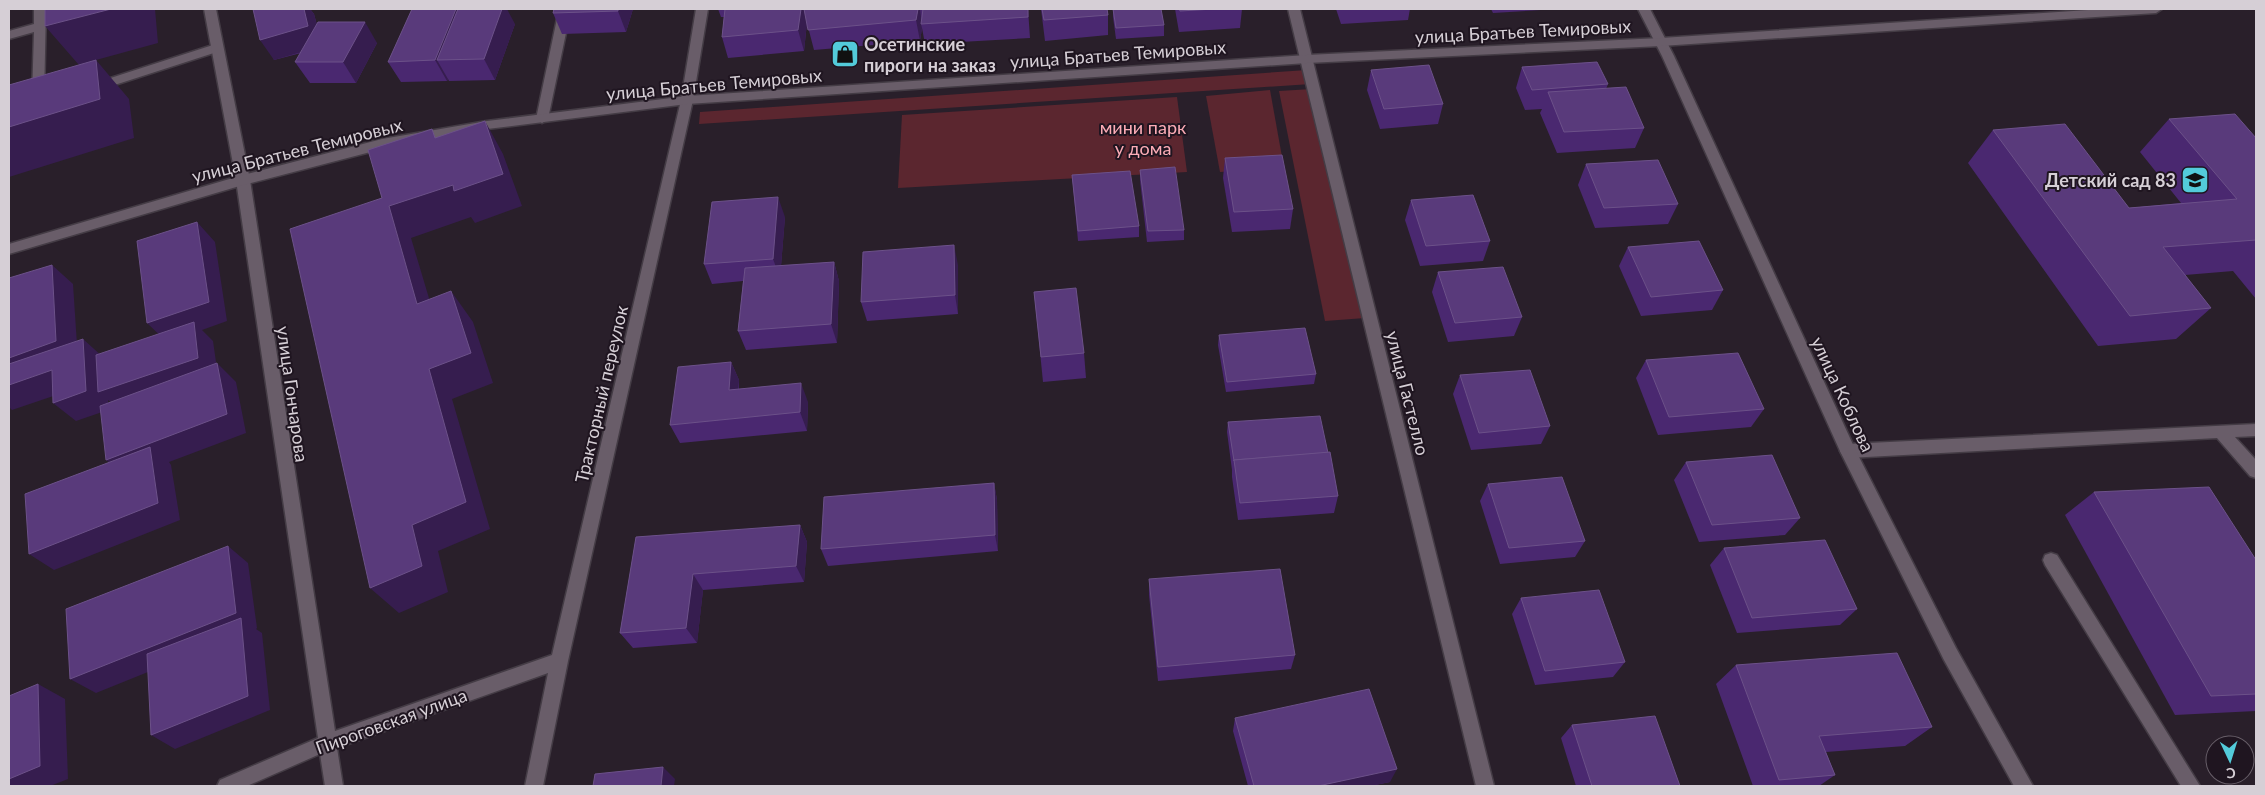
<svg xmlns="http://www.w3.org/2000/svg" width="2265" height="795" font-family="Lato,sans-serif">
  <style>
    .green { fill: #5b262f }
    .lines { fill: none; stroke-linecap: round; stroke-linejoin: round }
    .lane-casing { stroke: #443c45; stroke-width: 3 }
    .street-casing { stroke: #443c45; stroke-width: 3 }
    .secondary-casing { stroke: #443c45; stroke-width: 3 }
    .lane { fill: #695d69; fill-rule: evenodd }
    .street { fill: #695d69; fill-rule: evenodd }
    .secondary { fill: #695d69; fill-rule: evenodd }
    .wall { fill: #4a2870 }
    .shaded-wall { fill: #361d4f }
    .building { fill: #593a7b; stroke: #6c5189 }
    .labels { text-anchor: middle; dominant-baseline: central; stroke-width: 4; stroke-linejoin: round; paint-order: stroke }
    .street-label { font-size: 18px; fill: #d6cfd6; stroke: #1f1520 }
    .poi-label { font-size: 18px; font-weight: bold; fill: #d6cfd6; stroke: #1f1520; text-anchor: start }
    .park-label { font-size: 18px; fill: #fcacb6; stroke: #1f1520 }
  </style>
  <rect width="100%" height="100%" fill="#291f2a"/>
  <g class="green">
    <polygon points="1307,70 1311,84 699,124 700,112"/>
    <polygon points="1312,89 1365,318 1325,321 1279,91"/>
    <polygon points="1270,90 1284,168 1220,172 1206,96"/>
    <polygon points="1177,97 1187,172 898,188 902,115"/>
  </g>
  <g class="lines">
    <g class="lane-casing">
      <g id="lane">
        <polygon points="34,9 46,9 44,97 38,101 32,97 34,32 9,39 9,31 34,24"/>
        <polygon points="559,9 571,9 548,119 542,123 536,119"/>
        <polygon points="216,44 222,48 220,51 96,91 90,87 92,84"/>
        <polygon points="2256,424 2256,436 2235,437 2256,460 2256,478 2250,476 2217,438 1848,458 1843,456 1840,451 1843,446 1848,444"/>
        <polygon points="2051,553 2057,555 2200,786 2181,786 2045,565 2043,560 2045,555"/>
      </g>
    </g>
    <g class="street-casing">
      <g id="street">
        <polygon points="204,9 216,9 250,180 335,731 552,655 681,100 696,9 708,9 693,100 568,661 543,786 525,786 548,673 337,748 343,786 325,786 320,754 247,786 217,786 220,780 318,738 236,180"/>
        <polygon points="1288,9 1300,9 1494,786 1476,786"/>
        <polygon points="1638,9 1650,9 1674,56 1855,449 1956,648 2033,786 2014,786 1944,660 1840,451 1662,56"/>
      </g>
    </g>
    <g class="secondary-casing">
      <polygon id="secondary" points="2103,9 2162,9 2156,13 1661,46 1307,63 687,104 487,129 382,149 243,185 9,254 9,244 243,175 382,139 487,121 687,96 1307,55 1661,38"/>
    </g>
    <use href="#lane" class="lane"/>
    <use href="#street" class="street"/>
    <use href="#secondary" class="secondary"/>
  </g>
  <g class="wall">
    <polygon points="253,9 310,9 314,14 317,25 377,43 356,83 310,83 295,62 301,53 274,60"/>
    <polygon points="554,9 633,9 626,32 562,34 553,13"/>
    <polygon points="718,9 804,9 806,17 804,9 1028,9 1030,38 925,44 922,28 920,41 814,50 807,23 804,51 728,58 722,37 724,17 721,17"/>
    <polygon points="1041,9 1107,9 1108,15 1108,35 1045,41"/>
    <polygon points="1113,9 1164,25 1164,36 1116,39 1113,17"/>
    <polygon points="1175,9 1242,9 1240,28 1179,32"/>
    <polygon points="1336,9 1410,9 1408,20 1341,24"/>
    <polygon points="1491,9 1558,9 1493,13"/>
    <polygon points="515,24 495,80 449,81 448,79 447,81 401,82 388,62"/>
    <polygon points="1522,67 1608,84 1606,89 1644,128 1635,148 1557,153 1540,113 1542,109 1525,110 1516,88"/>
    <polygon points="1371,70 1443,104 1438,124 1380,129 1367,90"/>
    <polygon points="2169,119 2256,138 2256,299 2233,271 2185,275 2211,308 2176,339 2098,346 1968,163 1993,130 2129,208 2181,203 2140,152"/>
    <polygon points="1225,158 1293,209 1290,229 1232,232 1223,178"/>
    <polygon points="1586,164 1678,204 1668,224 1595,228 1578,185"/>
    <polygon points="1140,170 1184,230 1184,240 1147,242 1140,180"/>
    <polygon points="1072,175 1139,226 1139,237 1078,241"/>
    <polygon points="1411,200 1490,241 1483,261 1420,266 1405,220"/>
    <polygon points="785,217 781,266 834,262 839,281 837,343 746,350 738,331 743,281 712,284 704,264"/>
    <polygon points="1628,247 1723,290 1712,310 1641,316 1619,266"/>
    <polygon points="958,265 958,314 867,321 861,302"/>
    <polygon points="1438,272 1522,317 1514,336 1448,342 1432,292"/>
    <polygon points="1034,292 1084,353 1086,378 1043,382"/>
    <polygon points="1219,335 1316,374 1314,384 1226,392 1218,345"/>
    <polygon points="1646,360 1764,409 1751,427 1658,435 1636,378"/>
    <polygon points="731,362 739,380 739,389 808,402 807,431 680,443 670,425"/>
    <polygon points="1460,375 1550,426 1541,444 1471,450 1453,394"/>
    <polygon points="1228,422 1328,453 1338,496 1334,513 1238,520 1232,477 1232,470 1227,432"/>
    <polygon points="1686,462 1800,518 1785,535 1699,542 1674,480"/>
    <polygon points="994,483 997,500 998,551 828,566 821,549"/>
    <polygon points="1488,484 1585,541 1575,557 1500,564 1480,501"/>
    <polygon points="2094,492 2256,560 2256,711 2175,715 2065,515"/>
    <polygon points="800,525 807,542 804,582 703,590 697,643 633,648 620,633 636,537"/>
    <polygon points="1724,548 1857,609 1840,625 1737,633 1710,565"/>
    <polygon points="1149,579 1295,655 1291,669 1158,681 1149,595"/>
    <polygon points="1521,598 1625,662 1613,677 1535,685 1512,614"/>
    <polygon points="1736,665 1932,727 1905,746 1826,752 1835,775 1819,786 1753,786 1716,684"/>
    <polygon points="1235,718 1390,782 1370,786 1248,786 1233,731"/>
    <polygon points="1572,725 1680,786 1576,786 1561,738"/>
  </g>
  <g class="shaded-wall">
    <polygon points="111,9 155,9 158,43 96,60 129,99 134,138 9,177 9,127 79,65 45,26"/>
    <polygon points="304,9 310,9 314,14 322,46 274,60 260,40"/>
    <polygon points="456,9 460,9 437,60 448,79 447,81 435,60"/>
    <polygon points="502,9 507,9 515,24 495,80 484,59"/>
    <polygon points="618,9 633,9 626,32 618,11"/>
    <polygon points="801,9 804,9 807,22 804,51 798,30"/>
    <polygon points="918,9 920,9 922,24 921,24 922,28 920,41 916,20"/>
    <polygon points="365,22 377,43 356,83 343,62"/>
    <polygon points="485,121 503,154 522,206 475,223 471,217 411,238 440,335 417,304 389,206"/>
    <polygon points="778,197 785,217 780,278 773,259"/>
    <polygon points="197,222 215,242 227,321 202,330 213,341 218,376 120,410 108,400 108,410 76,421 53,403 83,339 104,358 167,342 147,323"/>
    <polygon points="954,245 958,265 958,314 955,295"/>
    <polygon points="834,262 839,281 837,343 831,324"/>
    <polygon points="52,265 73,284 78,360 9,381 9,358"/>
    <polygon points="451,291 473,322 493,383 452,399 490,529 438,551 448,592 399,613 370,588 412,525 429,369"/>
    <polygon points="731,362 739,380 737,408 729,390"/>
    <polygon points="217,363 236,382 246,433 169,462 171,465 180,520 54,570 29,554 129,478 106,460"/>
    <polygon points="52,370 74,389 12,410 9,407 9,385"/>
    <polygon points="801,383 808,402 807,431 800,412"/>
    <polygon points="994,483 997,500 998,551 995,535"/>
    <polygon points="800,525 807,542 804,582 796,566"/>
    <polygon points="228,546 248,563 257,628 256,629 262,633 270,710 175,749 151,735 242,634 96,693 70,679"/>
    <polygon points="693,574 703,590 697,643 686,628"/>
    <polygon points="38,684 65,699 68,779 50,786 9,786 9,779"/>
    <polygon points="663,767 675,779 674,786 661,786"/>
    <polygon points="1397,769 1390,782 1370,786 1318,786"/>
  </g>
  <g class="building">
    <polygon points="45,9 111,9 45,26"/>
    <polygon points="253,9 304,9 308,26 260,40"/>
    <polygon points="412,9 456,9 435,60 388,62"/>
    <polygon points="458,9 502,9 484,59 437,60"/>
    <polygon points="554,9 618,9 618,11 553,13"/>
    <polygon points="725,9 801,9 798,30 722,37"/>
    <polygon points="804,9 918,9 916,20 808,30"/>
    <polygon points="923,9 1028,9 1028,17 921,24"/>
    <polygon points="1042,9 1107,9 1108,15 1044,20"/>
    <polygon points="1113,9 1161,9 1164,25 1116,28"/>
    <polygon points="1179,9 1214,9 1180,11"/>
    <polygon points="318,22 365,22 343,62 295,62"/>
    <polygon points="96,60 100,99 9,127 9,85"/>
    <polygon points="1597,62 1608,84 1532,90 1522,67"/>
    <polygon points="1429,65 1443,104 1384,109 1371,70"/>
    <polygon points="1626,87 1644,128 1564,132 1548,92"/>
    <polygon points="2235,114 2256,138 2256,240 2163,247 2211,308 2130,316 1993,130 2065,124 2129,208 2237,199 2169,119"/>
    <polygon points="485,121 503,174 454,191 453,185 389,206 417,304 451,291 471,353 429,369 466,502 412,525 422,566 370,588 290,229 382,198 368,150 432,129 435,138"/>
    <polygon points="1282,155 1293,209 1234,212 1225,158"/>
    <polygon points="1658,160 1678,204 1604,208 1586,164"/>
    <polygon points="1175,167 1184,230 1148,231 1140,170"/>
    <polygon points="1130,171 1139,226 1078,231 1072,175"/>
    <polygon points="1473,195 1490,241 1426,246 1411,200"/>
    <polygon points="778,197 773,259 704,264 712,202"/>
    <polygon points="197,222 209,302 147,323 137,241"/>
    <polygon points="1699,241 1723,290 1651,297 1628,247"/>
    <polygon points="954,245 955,295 861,302 863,252"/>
    <polygon points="834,262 831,324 738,331 745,268"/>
    <polygon points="52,265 56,341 9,358 9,278"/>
    <polygon points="1503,267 1522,317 1455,323 1438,272"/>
    <polygon points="1076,288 1084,353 1041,357 1034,292"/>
    <polygon points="194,322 198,358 98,392 96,355"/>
    <polygon points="1305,328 1316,374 1227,382 1219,335"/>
    <polygon points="83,339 86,391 53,403 52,370 9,385 9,364"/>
    <polygon points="1738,353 1764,409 1669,417 1646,360"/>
    <polygon points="731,362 729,390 801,383 800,412 670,425 678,367"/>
    <polygon points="217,363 227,414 106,460 100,406"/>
    <polygon points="1530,370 1550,426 1479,433 1460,375"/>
    <polygon points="1320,416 1328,453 1234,460 1234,461 1228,422"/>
    <polygon points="150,447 158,503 29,554 25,494"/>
    <polygon points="1330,452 1338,496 1240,503 1234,460"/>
    <polygon points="1772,455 1800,518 1712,525 1686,462"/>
    <polygon points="1562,477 1585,541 1509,548 1488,484"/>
    <polygon points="994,483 995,535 821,549 824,497"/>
    <polygon points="2209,487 2256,560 2256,694 2211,696 2094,492"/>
    <polygon points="800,525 796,566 693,574 686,628 620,633 636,537"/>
    <polygon points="1825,540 1857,609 1752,618 1724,548"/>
    <polygon points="228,546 236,613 70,679 66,609"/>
    <polygon points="1280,569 1295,655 1158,667 1149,579"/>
    <polygon points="1599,590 1625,662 1545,671 1521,598"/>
    <polygon points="241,618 248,696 151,735 147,654"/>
    <polygon points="1897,653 1932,727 1819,736 1835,775 1779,780 1736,665"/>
    <polygon points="38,684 40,766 9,779 9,696"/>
    <polygon points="1369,689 1397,769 1318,786 1254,786 1235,718"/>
    <polygon points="1655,716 1680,786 1592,786 1572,725"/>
    <polygon points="663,767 661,786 593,786 595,774"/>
  </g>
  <defs>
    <g id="shop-square" transform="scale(1.4375)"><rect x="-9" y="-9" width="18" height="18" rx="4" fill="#53cbda" stroke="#1f1520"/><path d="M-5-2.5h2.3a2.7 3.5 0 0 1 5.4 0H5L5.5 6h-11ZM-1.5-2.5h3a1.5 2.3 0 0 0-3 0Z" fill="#111"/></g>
    <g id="school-square" transform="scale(1.4375)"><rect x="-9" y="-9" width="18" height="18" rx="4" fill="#53cbda" stroke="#1f1520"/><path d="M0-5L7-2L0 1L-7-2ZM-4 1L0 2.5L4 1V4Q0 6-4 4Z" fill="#111"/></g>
  </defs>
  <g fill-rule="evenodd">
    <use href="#shop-square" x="845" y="54"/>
    <use href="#school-square" x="2195" y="180"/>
  </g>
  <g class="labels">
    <g class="street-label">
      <text transform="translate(1523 31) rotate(-3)">улица Братьев Темировых</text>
      <text transform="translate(1118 54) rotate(-4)">улица Братьев Темировых</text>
      <text transform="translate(714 84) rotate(-5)">улица Братьев Темировых</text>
      <text transform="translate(297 150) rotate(-14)">улица Братьев Темировых</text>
      <text transform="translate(1408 393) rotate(76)">улица Гастелло</text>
      <text transform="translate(293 394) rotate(82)">улица Гончарова</text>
      <text transform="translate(601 394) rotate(-77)">Тракторный переулок</text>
      <text transform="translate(1843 394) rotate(65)">улица Коблова</text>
      <text transform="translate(391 721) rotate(-20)">Пироговская улица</text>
    </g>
    <g class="poi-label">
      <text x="864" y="44">Осетинские<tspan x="864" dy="21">пироги на заказ</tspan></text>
      <text x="2176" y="180" text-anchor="end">Детский сад 83</text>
    </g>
    <g class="park-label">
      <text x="1143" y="127">мини парк<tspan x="1143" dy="21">у дома</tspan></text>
    </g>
  </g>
  <rect width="2265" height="795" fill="none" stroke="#d6cfd6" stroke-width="20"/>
  <g transform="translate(2230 760) rotate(176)"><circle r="24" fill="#1f1520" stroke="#685f69"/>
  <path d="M0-4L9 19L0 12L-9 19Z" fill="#53cbda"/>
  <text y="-8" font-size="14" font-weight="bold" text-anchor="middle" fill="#d6cfd6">С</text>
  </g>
</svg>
